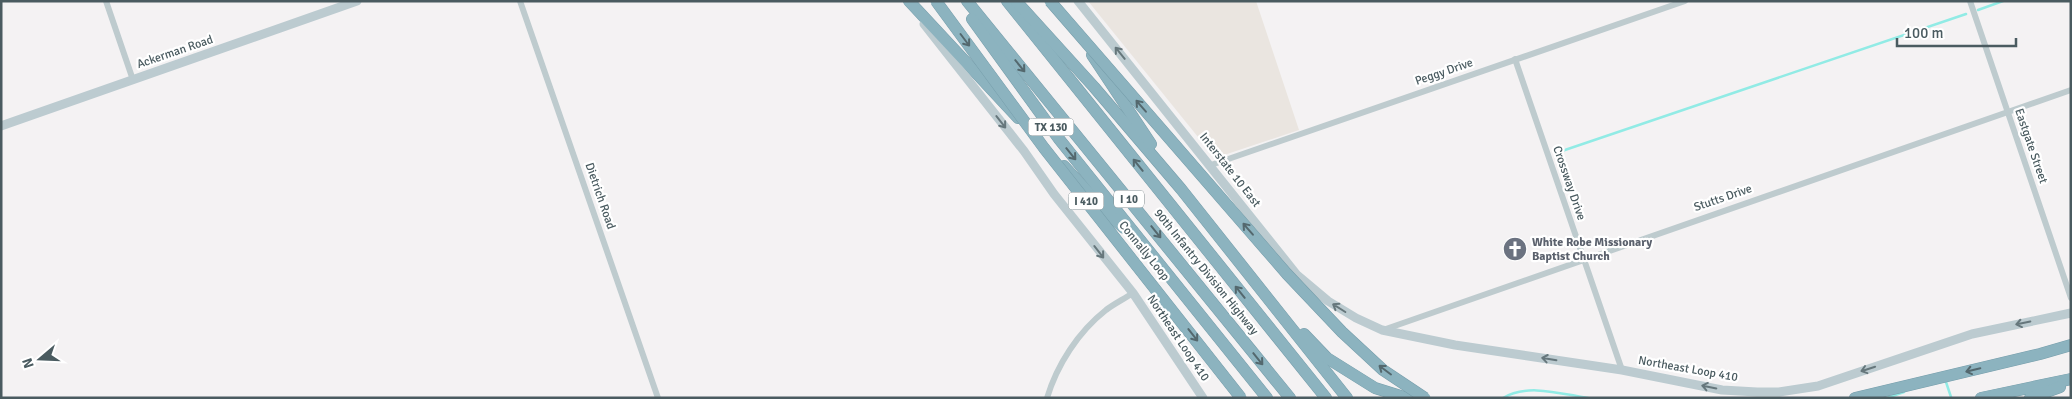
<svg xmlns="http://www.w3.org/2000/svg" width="2072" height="399" font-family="Signika,sans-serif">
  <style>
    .commercial { fill: #eae5e0 }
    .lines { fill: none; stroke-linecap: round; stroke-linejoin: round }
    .stream { stroke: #91ebe5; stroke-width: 2.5 }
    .highway-casing { stroke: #779eab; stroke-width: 12 }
    .street { stroke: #becbce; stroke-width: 6 }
    .secondary { stroke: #bccbd0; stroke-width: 9 }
    .highway { stroke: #8cb3bf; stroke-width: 11 }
    .highway-bridge-casing { stroke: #779eab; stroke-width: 12; stroke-linecap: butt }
    .highway-bridge { stroke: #8cb3bf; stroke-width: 11 }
    .oneway { stroke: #54686e }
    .oneway2 { stroke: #66777c }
    .labels { text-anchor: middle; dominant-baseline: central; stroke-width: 4.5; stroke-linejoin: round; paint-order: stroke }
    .shield { fill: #fff; stroke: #808c90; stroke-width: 1 }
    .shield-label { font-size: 11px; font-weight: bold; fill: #4a5b60 }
    .street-label { font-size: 12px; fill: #4a5b60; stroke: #fff }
    .worship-label { font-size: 12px; font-weight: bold; fill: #5b616d; stroke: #fff; text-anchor: start }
  </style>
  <rect width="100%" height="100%" fill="#f4f2f3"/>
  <polygon class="commercial" points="1088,1 1256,1 1299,130 1215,158"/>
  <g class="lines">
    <g class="stream">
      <polyline points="1978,10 2003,1"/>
      <polyline points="1559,152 1966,14"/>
      <polyline points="1945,379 1951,397"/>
      <path d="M 1503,398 C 1527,383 1562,394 1588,398"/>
      <polyline points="1887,398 1904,392"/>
    </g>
    <g class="highway-casing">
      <g id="highway">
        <polyline points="909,1 1018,118"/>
        <polyline points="967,1 1290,398"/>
        <polyline points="1007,1 1326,398"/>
        <polyline points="1016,1 1094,87 1181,189 1347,398"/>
        <polyline points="972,19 1059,139 1267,398"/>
        <polyline points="1092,55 1151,144"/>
        <polyline points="1064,166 1108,214 1124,228"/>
        <polyline points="1304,334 1327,358 1375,388 1407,398"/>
        <polyline points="1855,398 2040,354 2071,345"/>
        <polyline points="1981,398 2071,379"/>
        <polyline points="2030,398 2060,387"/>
      </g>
    </g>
    <g class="street">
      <polyline points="106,1 133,80"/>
      <polyline points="520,1 658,398"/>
      <polyline points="1970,1 2071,298"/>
      <polyline points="1515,59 1622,370"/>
      <polyline points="1211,165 1685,1"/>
      <polyline points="1383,330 2071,90"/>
      <path d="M 1047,398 C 1057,365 1078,332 1106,310 C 1114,304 1124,299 1133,293"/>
    </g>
    <g class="secondary">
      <polyline points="1078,1 1297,275 1328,301 1356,318 1382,330 1455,345 1622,370 1722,390 1757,392 1779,392 1818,386 1972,334 2071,313"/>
      <polyline points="924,24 1024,151 1054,194 1133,293 1203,398"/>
      <polyline points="1,126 357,1"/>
    </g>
    <use href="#highway" class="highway"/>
    <g class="highway-bridge-casing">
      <g id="highway-bridge">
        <polyline points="936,1 1044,148 1241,398"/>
        <polyline points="1050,1 1287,274 1342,332 1383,370 1425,398"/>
      </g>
    </g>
    <use href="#highway-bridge" class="highway-bridge"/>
  </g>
  <defs><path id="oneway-shaft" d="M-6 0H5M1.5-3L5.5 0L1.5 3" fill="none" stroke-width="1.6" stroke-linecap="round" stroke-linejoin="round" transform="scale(1.25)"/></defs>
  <g class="oneway">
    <use href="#oneway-shaft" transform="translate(965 40) rotate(53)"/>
    <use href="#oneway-shaft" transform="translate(1020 66) rotate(51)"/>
    <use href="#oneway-shaft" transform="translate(1141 106) rotate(-131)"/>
    <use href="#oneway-shaft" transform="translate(1071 154) rotate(51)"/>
    <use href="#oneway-shaft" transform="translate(1138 165) rotate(-129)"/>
    <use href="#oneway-shaft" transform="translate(1248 229) rotate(-131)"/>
    <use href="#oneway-shaft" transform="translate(1156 232) rotate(51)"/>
    <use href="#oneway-shaft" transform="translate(1240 292) rotate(-129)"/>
    <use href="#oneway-shaft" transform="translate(1193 335) rotate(52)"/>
    <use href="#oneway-shaft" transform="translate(1258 359) rotate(51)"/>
    <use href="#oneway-shaft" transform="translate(1385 370) rotate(-143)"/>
    <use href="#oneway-shaft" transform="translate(1973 370) rotate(167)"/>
  </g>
  <g class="oneway2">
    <use href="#oneway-shaft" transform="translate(1120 53) rotate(-129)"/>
    <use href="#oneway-shaft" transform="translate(1001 122) rotate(52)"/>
    <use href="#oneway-shaft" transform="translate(1099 252) rotate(52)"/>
    <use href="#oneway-shaft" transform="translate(1339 308) rotate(-148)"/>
    <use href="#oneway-shaft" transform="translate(2023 323) rotate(168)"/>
    <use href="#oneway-shaft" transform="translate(1549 359) rotate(-171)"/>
    <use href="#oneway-shaft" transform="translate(1868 369) rotate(162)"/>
    <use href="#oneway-shaft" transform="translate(1709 387) rotate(-169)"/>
  </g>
  <defs>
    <g id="church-disc" transform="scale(1.25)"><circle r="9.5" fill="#6b7280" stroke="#fff"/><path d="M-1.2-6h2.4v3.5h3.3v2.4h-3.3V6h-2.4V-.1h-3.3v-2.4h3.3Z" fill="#fff"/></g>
  </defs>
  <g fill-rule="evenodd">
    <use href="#church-disc" x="1515" y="249"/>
  </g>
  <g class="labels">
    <g class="shield">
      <rect x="1028.5" y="118.5" width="45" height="17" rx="4"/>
      <rect x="1114" y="190.5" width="30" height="17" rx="4"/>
      <rect x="1068.5" y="192.5" width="35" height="17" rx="4"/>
    </g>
    <g class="shield-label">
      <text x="1051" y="127">TX 130</text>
      <text x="1129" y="199">I 10</text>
      <text x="1086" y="201">I 410</text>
    </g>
    <g class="street-label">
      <text transform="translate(175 52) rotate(-19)">Ackerman Road</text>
      <text transform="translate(1444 72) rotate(-19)">Peggy Drive</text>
      <text transform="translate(2031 146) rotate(71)">Eastgate Street</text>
      <text transform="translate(1230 170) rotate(52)">Interstate 10 East</text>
      <text transform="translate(1569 183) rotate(71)">Crossway Drive</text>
      <text transform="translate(600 196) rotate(71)">Dietrich Road</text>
      <text transform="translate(1723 198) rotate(-19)">Stutts Drive</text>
      <text transform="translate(1144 251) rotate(51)">Connally Loop</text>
      <text transform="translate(1206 272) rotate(51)">90th Infantry Division Highway</text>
      <text transform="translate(1178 338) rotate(56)">Northeast Loop 410</text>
      <text transform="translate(1688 369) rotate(10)">Northeast Loop 410</text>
    </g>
    <g class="worship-label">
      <text x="1532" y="242">White Robe Missionary<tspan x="1532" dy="14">Baptist Church</tspan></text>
    </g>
  </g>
  <rect width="2072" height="399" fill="none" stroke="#4a5b60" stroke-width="5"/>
  <g transform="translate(40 359) rotate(251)" stroke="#ffffff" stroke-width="4" paint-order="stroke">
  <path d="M0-4L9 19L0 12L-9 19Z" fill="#4a5b60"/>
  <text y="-8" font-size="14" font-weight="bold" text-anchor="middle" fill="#4a5b60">N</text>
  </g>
  <path d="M1897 38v8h119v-8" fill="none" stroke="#4a5b60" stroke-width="2.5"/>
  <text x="1904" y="38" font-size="15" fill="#4a5b60" stroke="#ffffff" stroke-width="4" paint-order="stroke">100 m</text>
</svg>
